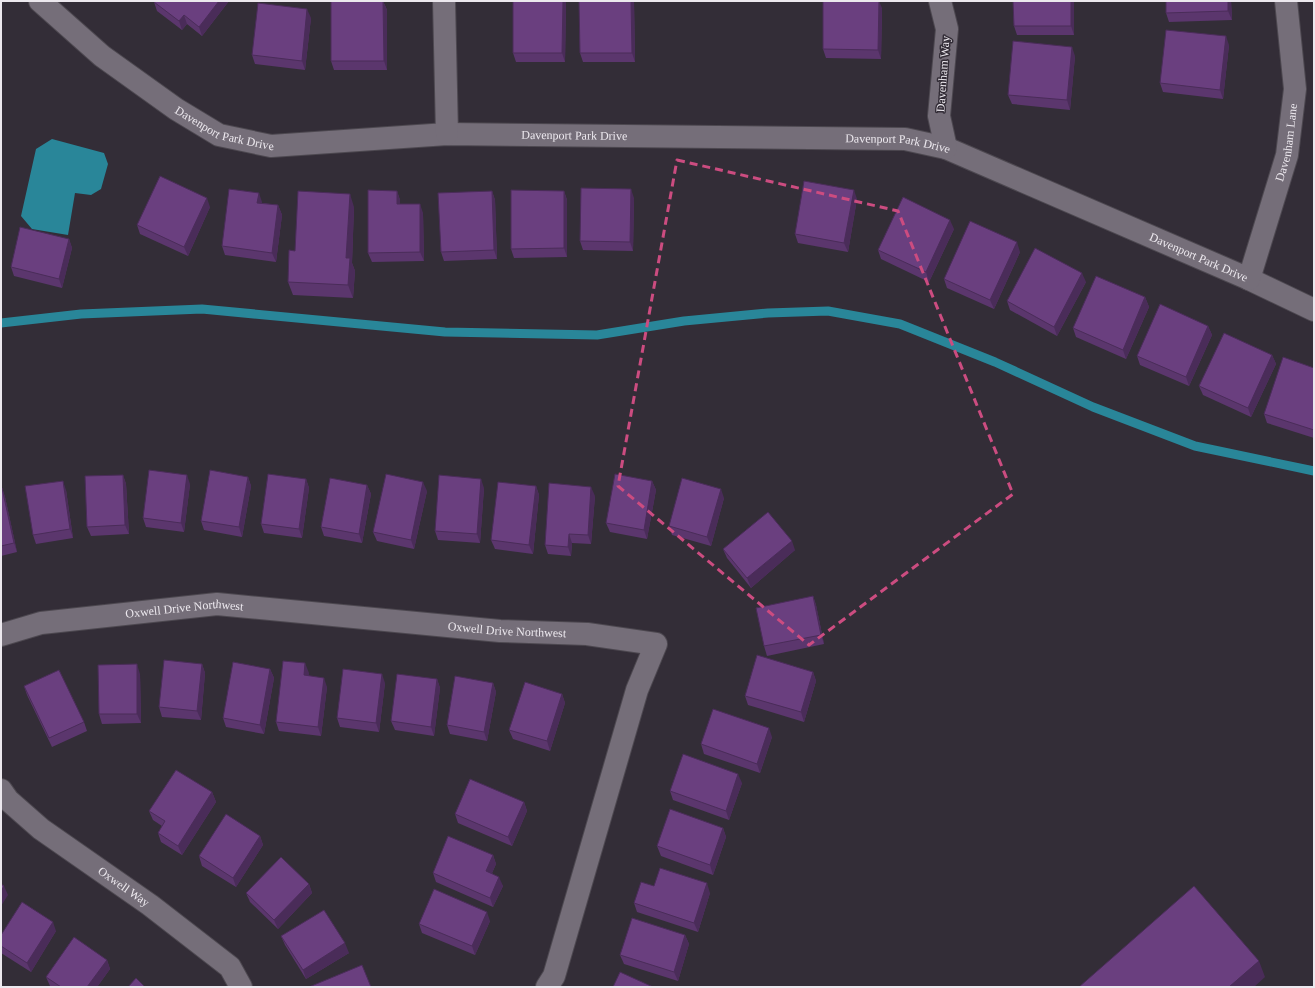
<svg xmlns="http://www.w3.org/2000/svg" width="1315" height="988" font-family="Georgia,serif">
  <style>
    .water { fill: #298699 }
    .lines { fill: none; stroke-linecap: round; stroke-linejoin: round }
    .stream { stroke: #298699; stroke-width: 9 }
    .street-casing { stroke: #4d4850; stroke-width: 24 }
    .street { stroke: #756e79; stroke-width: 22 }
    .wall { fill: #5b366d }
    .shaded-wall { fill: #4a2c59 }
    .building { fill: #6a3f7f; stroke: #4a2c59 }
    .marked { fill: none; stroke: #cc4c80; stroke-width: 3; stroke-dasharray: 8 5; stroke-linejoin: round }
    .labels { text-anchor: middle; dominant-baseline: central; stroke-width: 3; stroke-linejoin: round; paint-order: stroke }
    .street-label { font-size: 12px; fill: #ece8ee; stroke: #332d37 }
  </style>
  <rect width="100%" height="100%" fill="#332d37"/>
  <polygon class="water" points="52,139 104,153 108,164 101,189 91,195 75,193 68,235 32,229 21,216 36,149"/>
  <g class="lines">
    <polyline class="stream" points="1,323 81,314 202,309 445,332 597,335 684,321 768,313 828,311 900,324 995,362 1093,407 1195,446 1314,471"/>
    <g class="street-casing">
      <g id="street">
        <path id="s1" d="M 40,1 L 102,56 L 176,109 L 219,135 L 271,146 L 447,134 L 905,139 L 946,148 L 1249,279 L 1314,310"/>
        <polyline points="444,1 447,134"/>
        <polyline points="940,1 947,29 939,116 946,148"/>
        <path id="s2" d="M 1249,279 L 1287,155 L 1295,89 L 1286,1"/>
        <path id="s3" d="M 1,635 L 41,623 L 217,604 L 500,631 L 587,634 L 656,644 L 637,690 L 554,976 L 547,987"/>
        <path id="s4" d="M 1,790 L 8,800 L 41,829 L 150,905 L 230,967 L 241,987"/>
      </g>
    </g>
    <use href="#street" class="street"/>
  </g>
  <g class="wall">
    <polygon points="154,1 229,1 202,36 187,24 182,30 157,11 154,2"/>
    <polygon points="383,1 387,10 387,70 334,70 331,61"/>
    <polygon points="513,1 566,1 565,62 516,62 513,53"/>
    <polygon points="579,1 634,1 635,62 583,62 580,53"/>
    <polygon points="1013,1 1074,1 1074,35 1017,35 1014,26"/>
    <polygon points="1166,1 1231,1 1232,20 1169,22 1166,13"/>
    <polygon points="882,8 881,59 826,58 823,49"/>
    <polygon points="311,18 305,70 255,64 252,55"/>
    <polygon points="1229,45 1223,99 1163,92 1160,83"/>
    <polygon points="1075,56 1070,110 1012,104 1008,95"/>
    <polygon points="397,191 400,200 400,204 423,213 424,261 372,262 368,253"/>
    <polygon points="492,191 495,200 497,259 444,261 441,252"/>
    <polygon points="564,191 567,200 567,257 514,258 511,249"/>
    <polygon points="634,198 633,251 583,250 580,241"/>
    <polygon points="857,199 848,252 798,243 795,234"/>
    <polygon points="262,202 262,203 278,205 282,215 276,262 225,255 222,246"/>
    <polygon points="210,207 188,256 140,234 137,225"/>
    <polygon points="354,207 352,263 355,271 353,298 293,295 288,282 295,251"/>
    <polygon points="954,229 929,282 881,259 878,250"/>
    <polygon points="69,239 72,248 62,288 14,276 11,267"/>
    <polygon points="1020,252 994,309 947,288 944,279"/>
    <polygon points="1086,282 1057,336 1010,310 1007,301"/>
    <polygon points="1145,297 1149,307 1126,359 1076,337 1073,328"/>
    <polygon points="1208,326 1212,335 1189,386 1140,365 1137,356"/>
    <polygon points="1272,355 1276,364 1251,417 1203,395 1199,386"/>
    <polygon points="1314,368 1314,438 1267,423 1264,414"/>
    <polygon points="123,475 126,484 129,534 91,536 87,527"/>
    <polygon points="248,477 251,486 242,537 204,530 201,521"/>
    <polygon points="306,479 309,488 302,538 264,533 261,524"/>
    <polygon points="652,481 656,490 647,539 610,532 606,523"/>
    <polygon points="190,484 184,532 146,527 143,518"/>
    <polygon points="367,485 371,494 362,543 324,536 321,527"/>
    <polygon points="536,486 539,495 533,554 495,549 491,540"/>
    <polygon points="2,488 5,497 17,552 1,556 1,489"/>
    <polygon points="484,488 480,543 438,540 435,531"/>
    <polygon points="66,490 73,538 36,544 33,535"/>
    <polygon points="427,491 414,549 377,541 373,532"/>
    <polygon points="595,496 591,544 572,543 571,556 548,554 545,545"/>
    <polygon points="724,498 711,546 672,535 669,526"/>
    <polygon points="723,549 795,550 751,588 727,558"/>
    <polygon points="813,596 816,605 824,644 767,656 764,646"/>
    <polygon points="202,664 205,673 201,720 162,717 159,707"/>
    <polygon points="270,669 274,678 264,734 226,727 223,718"/>
    <polygon points="813,672 816,681 804,722 748,705 745,696"/>
    <polygon points="309,673 308,676 327,687 321,736 279,731 276,722"/>
    <polygon points="140,674 141,723 102,724 99,714"/>
    <polygon points="437,679 440,688 434,736 395,730 391,721"/>
    <polygon points="385,683 379,732 340,727 337,718"/>
    <polygon points="493,683 496,692 487,741 450,734 447,725"/>
    <polygon points="24,686 84,722 87,731 52,747 27,695"/>
    <polygon points="562,694 565,703 550,751 513,739 509,730"/>
    <polygon points="772,737 760,773 704,754 701,744"/>
    <polygon points="742,783 729,820 673,800 670,791"/>
    <polygon points="212,792 216,802 182,855 161,842 158,833 162,826 153,820 149,811"/>
    <polygon points="524,802 527,811 512,846 458,823 455,814"/>
    <polygon points="723,828 726,837 713,875 661,856 657,846"/>
    <polygon points="260,836 263,845 236,887 202,866 199,856"/>
    <polygon points="493,855 496,864 492,873 503,886 493,907 436,882 433,873"/>
    <polygon points="309,884 312,893 278,929 250,902 246,893"/>
    <polygon points="654,886 710,893 698,932 637,912 634,903"/>
    <polygon points="490,921 475,955 422,933 419,924"/>
    <polygon points="56,931 31,972 1,953 1,935"/>
    <polygon points="685,935 689,944 678,981 624,964 620,955"/>
    <polygon points="281,936 349,953 306,979 285,945"/>
    <polygon points="107,960 110,969 97,987 51,987 50,986 46,977"/>
  </g>
  <g class="shaded-wall">
    <polygon points="219,1 229,1 202,36 199,27"/>
    <polygon points="383,1 387,10 387,70 384,61"/>
    <polygon points="563,1 566,1 565,62 562,53"/>
    <polygon points="631,1 634,1 634,2 635,62 632,53"/>
    <polygon points="879,1 882,8 881,59 878,50"/>
    <polygon points="1071,1 1074,1 1074,35 1071,26"/>
    <polygon points="1228,1 1231,1 1232,20 1228,11"/>
    <polygon points="307,9 311,18 305,70 302,61"/>
    <polygon points="184,15 187,24 182,30 179,21"/>
    <polygon points="1226,36 1229,45 1223,99 1220,90"/>
    <polygon points="1072,47 1075,56 1070,110 1067,100"/>
    <polygon points="631,189 634,198 633,251 630,242"/>
    <polygon points="854,190 857,199 848,252 844,243"/>
    <polygon points="397,191 400,200 400,213 397,204"/>
    <polygon points="492,191 495,200 497,259 494,250"/>
    <polygon points="564,191 567,200 567,257 564,248"/>
    <polygon points="259,193 262,202 261,212 257,203"/>
    <polygon points="350,194 354,207 352,263 355,271 353,298 348,285 346,258"/>
    <polygon points="207,198 210,207 188,256 184,247"/>
    <polygon points="420,204 423,213 424,261 420,252"/>
    <polygon points="278,205 282,215 276,262 272,253"/>
    <polygon points="950,220 954,229 929,282 926,272"/>
    <polygon points="69,239 72,248 62,288 59,279"/>
    <polygon points="1017,242 1020,252 994,309 990,300"/>
    <polygon points="1082,273 1086,282 1057,336 1054,327"/>
    <polygon points="1145,297 1149,307 1126,359 1123,350"/>
    <polygon points="1208,326 1212,335 1189,386 1186,377"/>
    <polygon points="1272,355 1276,364 1251,417 1248,408"/>
    <polygon points="123,475 126,484 129,534 125,525"/>
    <polygon points="187,475 190,484 184,532 181,523"/>
    <polygon points="248,477 251,486 242,537 239,527"/>
    <polygon points="306,479 309,488 302,538 299,529"/>
    <polygon points="481,479 484,488 480,543 477,534"/>
    <polygon points="63,481 66,490 73,538 70,529"/>
    <polygon points="652,481 656,490 647,539 644,530"/>
    <polygon points="423,482 427,491 414,549 411,540"/>
    <polygon points="367,485 371,494 362,543 359,534"/>
    <polygon points="536,486 539,495 533,554 529,545"/>
    <polygon points="591,487 595,496 591,544 588,535"/>
    <polygon points="2,488 5,497 17,552 14,543"/>
    <polygon points="721,489 724,498 711,546 707,537"/>
    <polygon points="569,534 572,543 571,556 568,547"/>
    <polygon points="792,541 795,550 751,588 747,578"/>
    <polygon points="813,596 816,605 824,644 821,635"/>
    <polygon points="305,663 309,673 307,684 304,675"/>
    <polygon points="137,664 140,674 141,723 137,714"/>
    <polygon points="202,664 205,673 201,720 197,711"/>
    <polygon points="270,669 274,678 264,734 260,725"/>
    <polygon points="813,672 816,681 804,722 801,712"/>
    <polygon points="382,674 385,683 379,732 376,723"/>
    <polygon points="324,678 327,687 321,736 318,727"/>
    <polygon points="437,679 440,688 434,736 431,727"/>
    <polygon points="493,683 496,692 487,741 484,732"/>
    <polygon points="562,694 565,703 550,751 547,741"/>
    <polygon points="769,728 772,737 760,773 757,764"/>
    <polygon points="738,774 742,783 729,820 726,811"/>
    <polygon points="212,792 216,802 182,855 178,846"/>
    <polygon points="524,802 527,811 512,846 508,837"/>
    <polygon points="723,828 726,837 713,875 710,865"/>
    <polygon points="260,836 263,845 236,887 233,878"/>
    <polygon points="493,855 496,864 489,880 486,871"/>
    <polygon points="499,877 503,886 493,907 490,898"/>
    <polygon points="707,883 710,893 698,932 694,923"/>
    <polygon points="309,884 312,893 278,929 274,920"/>
    <polygon points="4,886 8,895 1,906 1,891"/>
    <polygon points="487,912 490,921 475,955 472,946"/>
    <polygon points="53,922 56,931 31,972 27,963"/>
    <polygon points="685,935 689,944 678,981 674,972"/>
    <polygon points="345,943 349,953 306,979 303,970"/>
    <polygon points="107,960 110,969 97,987 87,987"/>
    <polygon points="1259,961 1265,977 1254,987 1229,987"/>
  </g>
  <g class="building">
    <polygon points="154,1 219,1 199,27 184,15 179,21 154,2"/>
    <polygon points="331,1 383,1 384,61 331,61"/>
    <polygon points="513,1 563,1 562,53 513,53"/>
    <polygon points="579,1 631,1 632,53 580,53"/>
    <polygon points="823,1 879,1 878,50 823,49"/>
    <polygon points="1013,1 1071,1 1071,26 1014,26"/>
    <polygon points="1166,1 1228,1 1228,11 1166,13"/>
    <polygon points="258,3 307,9 302,61 252,55"/>
    <polygon points="1166,30 1226,36 1220,90 1160,83"/>
    <polygon points="1013,41 1072,47 1067,100 1008,95"/>
    <polygon points="160,176 207,198 184,247 137,225"/>
    <polygon points="804,181 854,190 844,243 795,234"/>
    <polygon points="581,188 631,189 630,242 580,241"/>
    <polygon points="229,189 259,193 257,203 278,205 272,253 222,246"/>
    <polygon points="368,190 397,191 397,204 420,204 420,252 368,253"/>
    <polygon points="511,190 564,191 564,248 511,249"/>
    <polygon points="298,191 350,194 346,258 350,258 348,285 288,282 289,250 295,251"/>
    <polygon points="492,191 494,250 441,252 438,193"/>
    <polygon points="903,197 950,220 926,272 878,250"/>
    <polygon points="970,221 1017,242 990,300 944,279"/>
    <polygon points="20,227 69,239 59,279 11,267"/>
    <polygon points="1035,248 1082,273 1054,327 1007,301"/>
    <polygon points="1096,276 1145,297 1123,350 1073,328"/>
    <polygon points="1160,304 1208,326 1186,377 1137,356"/>
    <polygon points="1224,333 1272,355 1248,408 1199,386"/>
    <polygon points="1283,357 1314,368 1314,430 1264,414"/>
    <polygon points="149,470 187,475 181,523 143,518"/>
    <polygon points="210,470 248,477 239,527 201,521"/>
    <polygon points="268,474 306,479 299,529 261,524"/>
    <polygon points="386,474 423,482 411,540 373,532"/>
    <polygon points="615,474 652,481 644,530 606,523"/>
    <polygon points="123,475 125,525 87,527 85,476"/>
    <polygon points="439,475 481,479 477,534 435,531"/>
    <polygon points="330,478 367,485 359,534 321,527"/>
    <polygon points="682,478 721,489 707,537 669,526"/>
    <polygon points="63,481 70,529 33,535 25,486"/>
    <polygon points="498,482 536,486 529,545 491,540"/>
    <polygon points="549,483 591,487 588,535 569,534 568,547 545,545"/>
    <polygon points="2,488 14,543 1,546 1,489"/>
    <polygon points="768,512 792,541 747,578 723,549"/>
    <polygon points="813,596 821,635 764,646 756,608"/>
    <polygon points="757,655 813,672 801,712 745,696"/>
    <polygon points="164,660 202,664 197,711 159,707"/>
    <polygon points="283,661 305,663 304,675 324,678 318,727 276,722"/>
    <polygon points="233,662 270,669 260,725 223,718"/>
    <polygon points="137,664 137,714 99,714 98,665"/>
    <polygon points="343,669 382,674 376,723 337,718"/>
    <polygon points="59,670 84,722 49,738 24,686"/>
    <polygon points="397,674 437,679 431,727 391,721"/>
    <polygon points="455,676 493,683 484,732 447,725"/>
    <polygon points="525,682 562,694 547,741 509,730"/>
    <polygon points="713,709 769,728 757,764 701,744"/>
    <polygon points="683,754 738,774 726,811 670,791"/>
    <polygon points="176,770 212,792 178,846 158,833 165,821 149,811"/>
    <polygon points="470,779 524,802 508,837 455,814"/>
    <polygon points="670,809 723,828 710,865 657,846"/>
    <polygon points="226,814 260,836 233,878 199,856"/>
    <polygon points="448,836 493,855 486,871 499,877 490,898 433,873"/>
    <polygon points="281,857 309,884 274,920 246,893"/>
    <polygon points="660,868 707,883 694,923 634,903 641,882 654,886"/>
    <polygon points="1,884 4,886 1,891"/>
    <polygon points="1194,886 1259,961 1229,987 1079,987"/>
    <polygon points="434,889 487,912 472,946 419,924"/>
    <polygon points="22,902 53,922 27,963 1,946 1,935"/>
    <polygon points="324,910 345,943 303,970 281,936"/>
    <polygon points="632,918 685,935 674,972 620,955"/>
    <polygon points="74,937 107,960 87,987 61,987 46,977"/>
    <polygon points="362,965 371,987 309,987"/>
    <polygon points="620,972 653,987 613,987"/>
    <polygon points="136,978 145,987 128,987"/>
  </g>
  <path class="marked" d="M 677,160 L 898,211 L 1013,494 L 809,645 L 618,486 Z"/>
  <g class="labels">
    <g class="street-label">
      <text transform="translate(943 74) rotate(-86)">Davenham Way</text>
      <text stroke="none"><textPath href="#s1" startOffset="227">Davenport Park Drive</textPath></text>
      <text stroke="none"><textPath href="#s1" startOffset="581">Davenport Park Drive</textPath></text>
      <text stroke="none"><textPath href="#s2" startOffset="142">Davenham Lane</textPath></text>
      <text stroke="none"><textPath href="#s1" startOffset="905">Davenport Park Drive</textPath></text>
      <text stroke="none"><textPath href="#s1" startOffset="1229">Davenport Park Drive</textPath></text>
      <text stroke="none"><textPath href="#s3" startOffset="186">Oxwell Drive Northwest</textPath></text>
      <text stroke="none"><textPath href="#s3" startOffset="510">Oxwell Drive Northwest</textPath></text>
      <text stroke="none"><textPath href="#s4" startOffset="157">Oxwell Way</textPath></text>
    </g>
  </g>
  <rect width="1315" height="988" fill="none" stroke="#ece8ee" stroke-width="4"/>
</svg>
